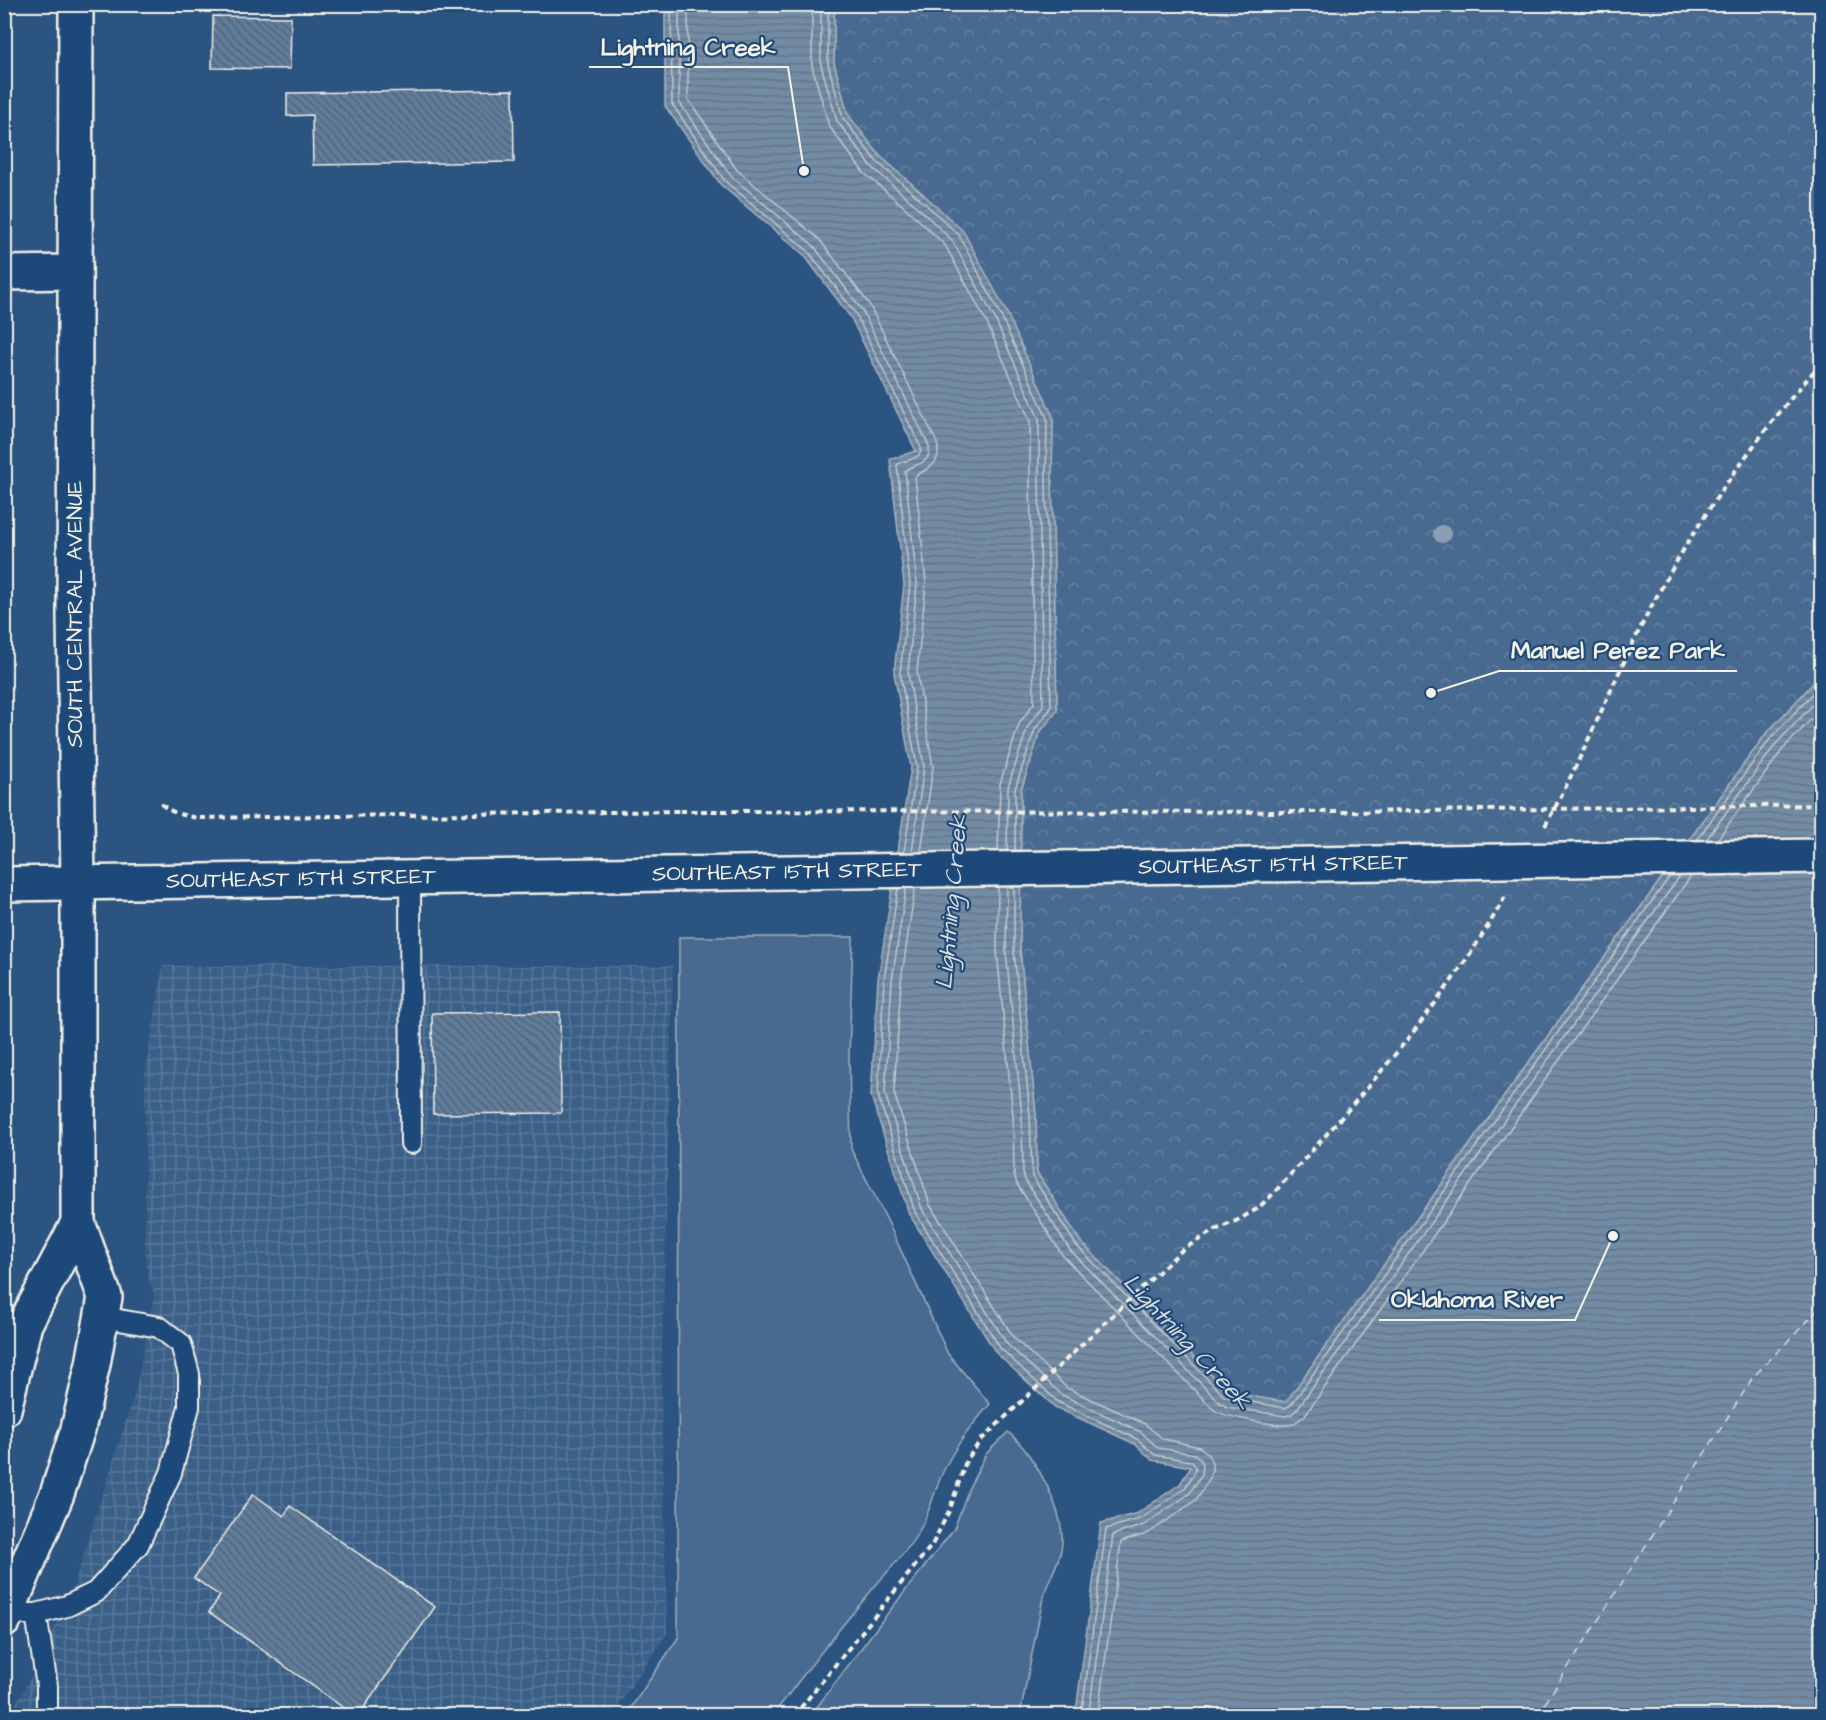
<svg xmlns="http://www.w3.org/2000/svg" width="1826" height="1720" font-family="'Architects Daughter',sans-serif">
  <style>
    .industrial { fill: url(#industrial-grid) }
    .grass { fill: #496b90; stroke: #9eaebc; stroke-width: 1.5 }
    .forest { fill: url(#forest-crowns); stroke: #9eaebc; stroke-width: 1.5 }
    .water { fill: url(#water-rules); stroke: #a7b4c0; stroke-width: 1.5 }
    .lines { fill: none; stroke-linecap: round; stroke-linejoin: round }
    .shore { stroke: #c0c9ce; stroke-width: 1.5 }
    .ferry { stroke: #dadddb; stroke-width: 1.5; stroke-dasharray: 8 6; stroke-linecap: butt }
    .building { fill: url(#building-back-hatch); stroke: #f4f1e8; stroke-width: 1.5 }
    .lane-casing { stroke: #f4f1e8; stroke-width: 24 }
    .street-casing { stroke: #f4f1e8; stroke-width: 38 }
    .secondary-casing { stroke: #f4f1e8; stroke-width: 38 }
    .path { stroke: #f4f1e8; stroke-width: 4; stroke-dasharray: 6 4.5; stroke-linecap: butt }
    .lane { stroke: #1f4a7a; stroke-width: 20 }
    .street { stroke: #1f4a7a; stroke-width: 33 }
    .secondary { stroke: #1f4a7a; stroke-width: 33 }
    .secondary-bridge-casing { stroke: #f4f1e8; stroke-width: 38; stroke-linecap: butt }
    .path-bridge { stroke: #f4f1e8; stroke-width: 4; stroke-dasharray: 6 4.5; stroke-linecap: butt }
    .secondary-bridge { stroke: #1f4a7a; stroke-width: 33 }
    .tree { fill: #8c9fb2 }
    .labels { text-anchor: middle; dominant-baseline: central; stroke-width: 4.5; stroke-linejoin: round; paint-order: stroke }
    .street-label { font-size: 22px; fill: #f4f1e8; stroke: #1f4a7a }
    .water-label { font-size: 24px; font-style: italic; fill: #dadddb; stroke: #1f4a7a }
    .leader { fill: none; stroke: #f4f1e8; stroke-width: 2 }
    .callout-dot { fill: #f4f1e8; stroke: #1f4a7a; stroke-width: 2 }
    .callout-label { font-size: 24px; text-anchor: middle; font-weight: bold; fill: #f4f1e8; stroke: #1f4a7a; stroke-width: 4.5; stroke-linejoin: round; paint-order: stroke }
  </style>
  <defs>
    <pattern id="industrial-grid" width="8" height="8" patternUnits="userSpaceOnUse" patternTransform="scale(1.5)"><rect width="8" height="8" fill="#3b6088"/><path d="M0 4h8M4 0v8" fill="none" stroke="#587799"/></pattern>
    <pattern id="forest-crowns" width="20" height="18" patternUnits="userSpaceOnUse" patternTransform="scale(1.5)"><rect width="20" height="18" fill="#496b90"/><path d="M2 6a3 3 0 1 1 6 0M12 15a3 3 0 1 1 6 0" fill="none" stroke="#6481a0"/></pattern>
    <pattern id="water-rules" width="6" height="5" patternUnits="userSpaceOnUse" patternTransform="scale(1.5)"><rect width="6" height="5" fill="#738ca6"/><path d="M0 2.5h6" fill="none" stroke="#647484"/></pattern>
    <pattern id="building-back-hatch" width="6" height="6" patternUnits="userSpaceOnUse" patternTransform="scale(1.5)"><rect width="6" height="6" fill="#5e7b9a"/><path d="M-1 5l2 2M0 0l6 6M5-1l2 2" fill="none" stroke="#556474"/></pattern>
  </defs>
  <rect width="100%" height="100%" fill="#2c5481"/>
  <filter id="ink" filterUnits="userSpaceOnUse"><feTurbulence type="fractalNoise" baseFrequency=".0167" numOctaves="2"/><feDisplacementMap in="SourceGraphic" scale="12" xChannelSelector="R" yChannelSelector="G"/><feConvolveMatrix kernelMatrix="1 2 1 2 8 2 1 2 1" color-interpolation-filters="sRGB"/></filter>
  <g filter="url(#ink)">
    <polygon class="industrial" points="163,966 673,966 661,1391 667,1633 612,1715 9,1716 37,1666 73,1588 136,1389 154,1294 148,1276 145,1247 145,1075"/>
    <g class="grass">
      <path d="M 679,937 L 853,937 L 849,1056 L 851,1149 L 888,1222 L 948,1354 L 990,1404 C 972,1425 955,1446 943,1472 C 934,1491 930,1513 919,1531 C 905,1556 884,1574 867,1596 C 834,1635 803,1675 773,1715 L 626,1715 L 678,1638 Z"/>
      <path d="M 1008,1432 C 1035,1454 1068,1515 1061,1550 C 1058,1567 1047,1581 1043,1598 C 1035,1637 1028,1676 1020,1715 L 811,1715 L 884,1618 L 954,1529 L 969,1488 L 986,1454 Z"/>
    </g>
    <polygon class="forest" points="836,4 1821,5 1821,675 1765,735 1516,1080 1286,1402 1229,1393 1080,1241 1037,1173 1036,1115 1020,950 1021,790 1040,732 1057,711 1052,479 1053,417 923,194 880,156 848,115 834,63 834,16"/>
    <polygon class="water" points="665,5 836,5 834,16 834,63 848,115 880,156 923,194 963,231 1007,313 1053,417 1052,479 1057,711 1040,732 1021,790 1020,950 1036,1115 1037,1173 1080,1241 1229,1393 1286,1402 1516,1080 1765,735 1821,675 1821,1715 1071,1715 1077,1704 1101,1523 1138,1513 1180,1484 1191,1467 1152,1460 1135,1444 1055,1407 996,1353 909,1214 871,1096 878,979 911,767 894,673 904,585 890,459 916,451 851,318 804,255 721,185 665,106"/>
    <g class="lines">
      <g class="shore">
        <path d="M 671,4 L 672,104 L 725,181 L 808,251 L 856,314 L 921,448 C 922,459 908,460 899,463 L 897,465 L 910,584 L 900,673 L 917,767 L 904,852"/>
        <path d="M 679,4 L 679,102 L 731,176 L 813,245 L 862,310 L 929,446 C 931,466 916,462 905,471 L 917,584 L 908,672 L 924,767 L 912,852"/>
        <path d="M 688,4 L 688,99 L 737,170 L 819,239 L 869,304 L 937,443 C 942,467 928,466 915,477 L 926,583 L 917,672 L 933,767 L 921,852"/>
        <polyline points="813,4 812,15 812,66 829,126 864,173 908,210 945,245 987,323 1030,421 1030,479 1034,703 1019,724 1000,784 998,851"/>
        <polyline points="823,4 821,15 821,65 837,121 871,166 914,204 952,240 995,319 1039,419 1039,479 1043,706 1028,726 1008,787 1007,851"/>
        <polyline points="830,4 828,16 828,64 843,118 876,161 919,198 959,235 1001,316 1047,418 1046,479 1051,708 1035,729 1015,789 1015,851"/>
        <polyline points="1697,840 1770,739 1822,684"/>
        <polyline points="1706,840 1776,744 1822,695"/>
        <polyline points="1717,840 1783,749 1822,708"/>
        <path d="M 998,887 L 997,951 L 1013,1116 L 1014,1174 L 1017,1184 L 1063,1256 L 1214,1410 C 1224,1417 1277,1426 1289,1425 C 1296,1423 1300,1420 1305,1415 L 1691,876"/>
        <polyline points="1007,887 1006,951 1022,1116 1023,1173 1025,1180 1070,1250 1220,1403 1227,1407 1285,1416 1292,1414 1297,1409 1680,876"/>
        <polyline points="1014,887 1014,951 1030,1115 1032,1176 1076,1245 1225,1397 1285,1408 1291,1405 1670,876"/>
        <polyline points="898,888 884,980 878,1095 915,1212 1001,1349 1058,1402 1137,1439 1155,1455 1191,1461 1196,1467 1195,1472 1185,1488 1142,1518 1106,1529 1083,1704 1078,1716"/>
        <polyline points="906,888 892,980 885,1094 922,1209 1007,1344 1062,1395 1141,1432 1158,1448 1195,1454 1200,1459 1203,1464 1202,1474 1189,1494 1144,1525 1113,1535 1090,1705 1086,1716"/>
        <polyline points="915,888 901,981 894,1093 930,1205 1014,1338 1067,1388 1145,1424 1163,1439 1200,1447 1207,1453 1212,1462 1212,1471 1210,1478 1196,1500 1149,1533 1121,1542 1099,1706 1096,1716"/>
      </g>
      <polyline class="ferry" points="1537,1716 1754,1376 1822,1306"/>
    </g>
    <g class="building">
      <polygon points="213,16 291,17 290,69 212,68"/>
      <polygon points="513,90 514,162 313,165 312,115 287,116 287,93"/>
      <polygon points="560,1012 561,1113 433,1114 432,1013"/>
      <polygon points="253,1494 284,1516 290,1506 435,1607 358,1716 355,1716 209,1612 220,1596 194,1578"/>
    </g>
    <g class="lines">
      <g class="lane-casing">
        <g id="lane">
          <polyline points="410,878 411,1143"/>
          <polyline points="8,1614 36,1614 67,1606 96,1592 138,1545 171,1473 189,1407 189,1374 181,1344 159,1327 102,1317"/>
          <polyline points="36,1614 47,1686 47,1716"/>
        </g>
      </g>
      <g class="street-casing">
        <polyline id="street" points="4,273 75,272"/>
      </g>
      <g class="secondary-casing">
        <g id="secondary">
          <polyline points="4,884 1192,866"/>
          <polyline points="4,1409 25,1324 78,1223"/>
          <polyline points="4,1620 57,1494 78,1429 93,1364 105,1297 78,1223 78,883 74,615 76,4"/>
        </g>
      </g>
      <g class="path">
        <path d="M 161,804 C 173,814 185,816 199,818 L 680,811"/>
        <path d="M 1545,826 C 1584,756 1613,680 1650,609 C 1697,520 1755,438 1822,362"/>
        <path d="M 794,1716 L 932,1545 L 950,1509 L 966,1461 L 981,1440 L 1182,1250 L 1213,1231 L 1238,1220 L 1257,1209 L 1271,1196 C 1356,1102 1444,1006 1506,895"/>
      </g>
      <use href="#lane" class="lane"/>
      <use href="#street" class="street"/>
      <use href="#secondary" class="secondary"/>
      <g class="secondary-bridge-casing">
        <polyline id="secondary-bridge" points="1192,866 1822,856"/>
      </g>
      <polyline class="path-bridge" points="680,811 1350,812 1822,805"/>
      <use href="#secondary-bridge" class="secondary-bridge"/>
    </g>
    <circle class="tree" cx="1442" cy="534" r="9"/>
  </g>
  <g class="labels">
    <g class="street-label">
      <text transform="translate(75 614) rotate(-90)">SOUTH CENTRAL AVENUE</text>
      <text transform="translate(1273 865) rotate(-1)">SOUTHEAST 15TH STREET</text>
      <text transform="translate(787 872) rotate(-1)">SOUTHEAST 15TH STREET</text>
      <text transform="translate(301 879) rotate(-1)">SOUTHEAST 15TH STREET</text>
    </g>
    <g class="water-label">
      <text transform="translate(952 902) rotate(-85)">Lightning Creek</text>
      <text transform="translate(1187 1342) rotate(47)">Lightning Creek</text>
    </g>
  </g>
  <path class="leader" d="M804 171L788 67H589M1431 693L1499 671H1737M1613 1236L1575 1320H1379"/>
  <g class="callout-dot">
    <circle cx="804" cy="171" r="6"/>
    <circle cx="1431" cy="693" r="6"/>
    <circle cx="1613" cy="1236" r="6"/>
  </g>
  <g class="callout-label">
    <text x="688" y="55">Lightning Creek</text>
    <text x="1618" y="658">Manuel Perez Park</text>
    <text x="1477" y="1307">Oklahoma River</text>
  </g>
  <rect width="1826" height="1720" fill="none" stroke="#1f4a7a" stroke-width="24"/>
  <rect x="12" y="12" width="1802" height="1696" fill="none" stroke="#f4f1e8" stroke-width="2" filter="url(#ink)"/>
</svg>
